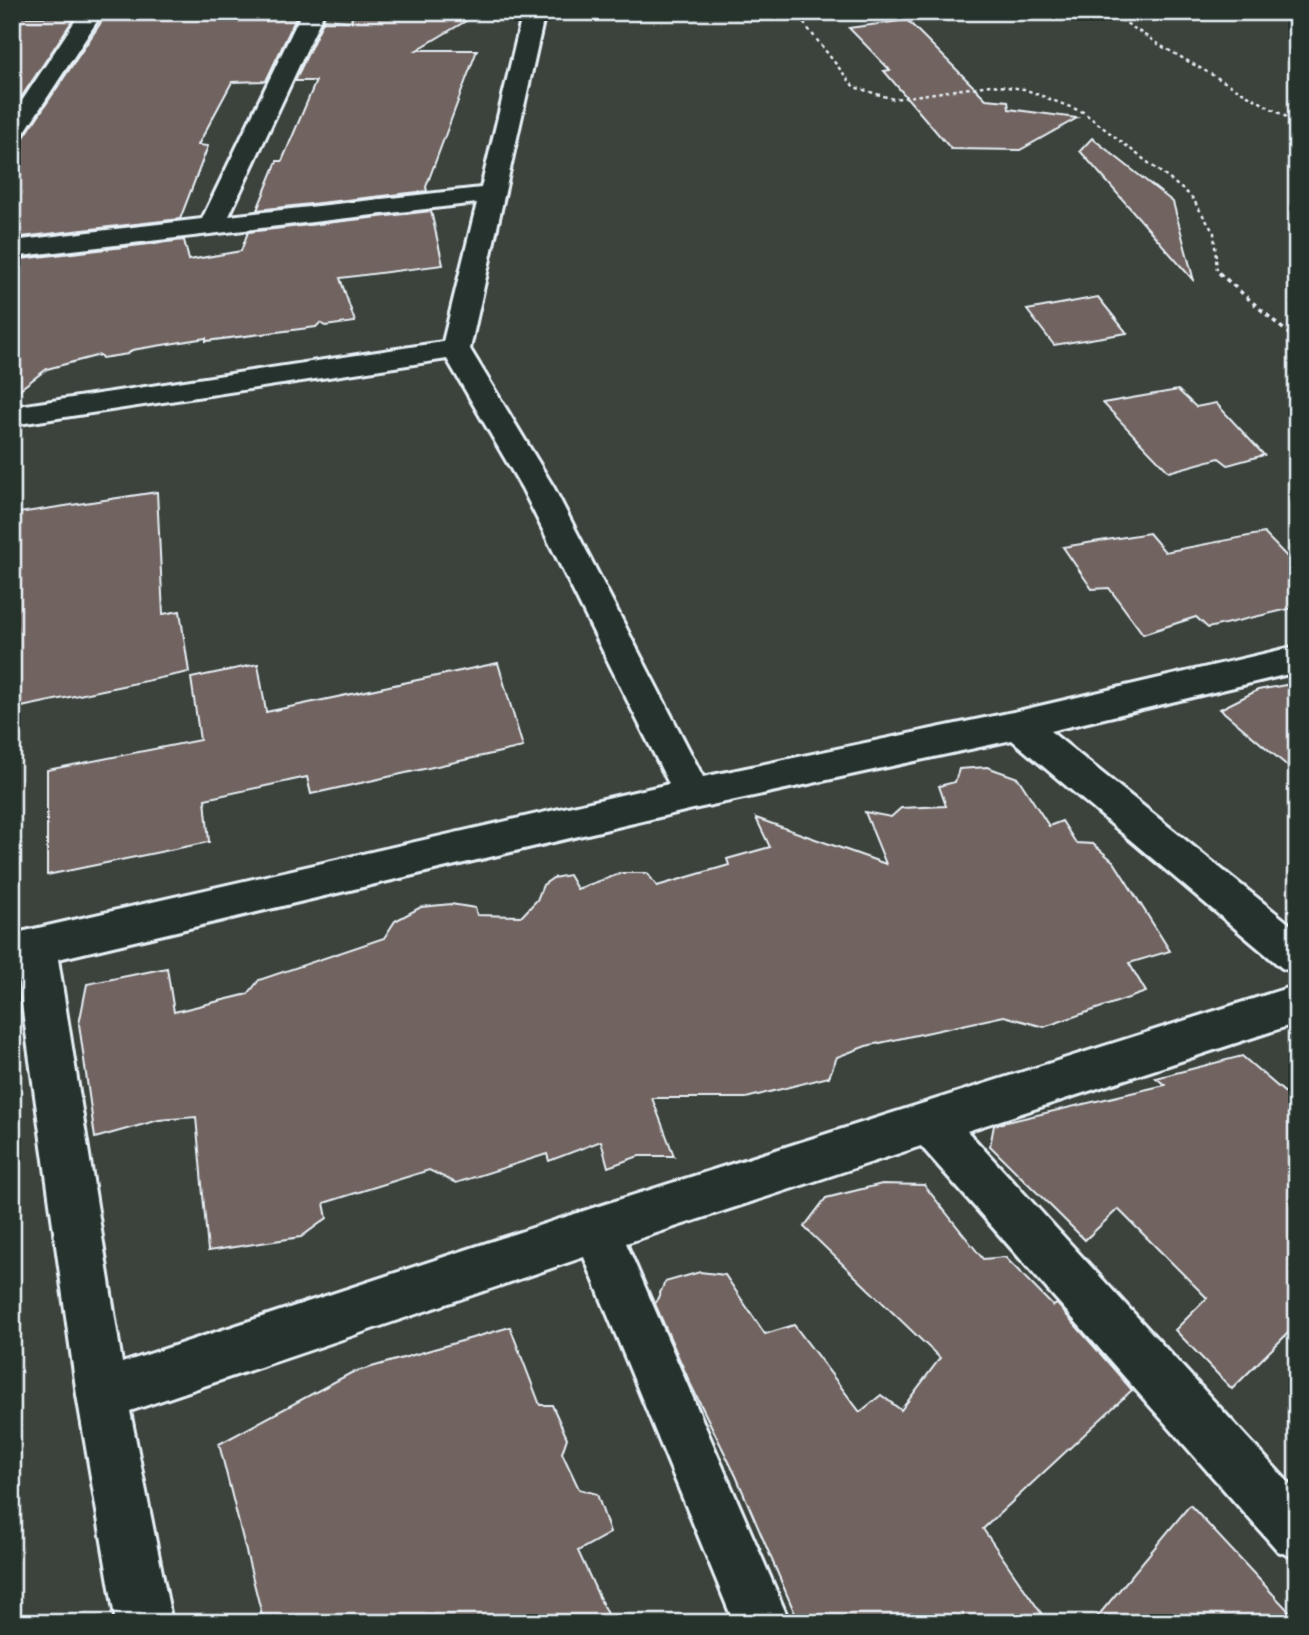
<svg xmlns="http://www.w3.org/2000/svg" width="1309" height="1635" font-family="'Playpen Sans',sans-serif">
  <style>
    .building { fill: #71645f; stroke: #e8f1f8; stroke-width: 2 }
    .lines { fill: none; stroke-linecap: round; stroke-linejoin: round }
    .minor-casing { stroke: #e8f1f8; stroke-width: 6 }
    .path-far1 { stroke: #e8f1f8; stroke-width: 2.5; stroke-dasharray: 3.5 3.5; stroke-linecap: butt }
    .path { stroke: #e8f1f8; stroke-width: 3.5; stroke-dasharray: 4.5 4.5; stroke-linecap: butt }
    .minor { fill: #26332d; fill-rule: evenodd }
  </style>
  <rect width="100%" height="100%" fill="#3c423c"/>
  <filter id="ink" filterUnits="userSpaceOnUse"><feTurbulence type="fractalNoise" baseFrequency=".0143" numOctaves="2"/><feDisplacementMap in="SourceGraphic" scale="14" xChannelSelector="R" yChannelSelector="G"/><feConvolveMatrix kernelMatrix="1 2 1 2 8 2 1 2 1" color-interpolation-filters="sRGB"/></filter>
  <g filter="url(#ink)">
    <g class="building">
      <polygon points="108,12 272,12 269,17 296,18 266,81 232,82 198,145 208,146 180,219 12,238 12,143 22,140"/>
      <polygon points="354,12 481,12 417,50 477,50 426,187 427,191 257,210 277,161 282,161 316,81 295,81 324,19 351,21"/>
      <polygon points="12,17 75,17 12,111"/>
      <polygon points="907,20 986,99 1008,101 1009,109 1077,118 1020,150 951,149 884,71 890,70 849,28"/>
      <polygon points="1092,138 1173,202 1194,281 1080,151"/>
      <polygon points="431,211 443,265 340,278 355,322 325,326 320,323 316,327 206,341 206,338 132,350 128,354 102,358 100,355 47,369 12,395 12,260 184,240 189,260 241,251 248,232"/>
      <polygon points="1098,297 1127,333 1054,345 1027,310"/>
      <polygon points="1178,390 1196,407 1216,403 1264,455 1228,465 1219,458 1169,472 1103,403"/>
      <polygon points="157,492 163,614 180,611 189,672 12,709 12,514"/>
      <polygon points="1149,533 1165,552 1264,533 1297,567 1297,607 1208,628 1196,617 1143,634 1109,588 1092,589 1063,547"/>
      <polygon points="498,663 523,747 311,794 307,777 205,799 209,842 47,875 47,770 200,740 191,678 258,664 266,712"/>
      <polygon points="1297,683 1297,774 1220,709 1258,690"/>
      <polygon points="987,767 1018,778 1049,826 1062,821 1076,843 1093,844 1114,862 1170,951 1129,963 1146,992 1044,1027 1004,1016 866,1046 837,1057 829,1077 746,1098 652,1098 674,1156 639,1156 608,1167 601,1141 549,1161 547,1154 456,1183 429,1170 324,1203 327,1218 301,1237 208,1251 196,1117 159,1120 95,1138 79,1024 87,984 167,968 174,1012 248,994 259,980 384,938 395,921 421,907 451,904 475,908 477,915 522,916 537,900 543,885 553,878 569,875 577,889 622,873 647,873 657,886 729,865 727,859 770,847 756,818 886,864 865,812 891,817 901,808 946,806 939,786 955,782 959,769"/>
      <polygon points="1242,1056 1297,1103 1297,1324 1232,1389 1175,1330 1207,1298 1118,1209 1085,1240 990,1146 994,1125 1165,1085 1156,1078"/>
      <polygon points="882,1184 924,1185 983,1259 1005,1257 1053,1306 1057,1304 1132,1390 983,1529 1048,1623 799,1623 736,1476 689,1381 655,1304 665,1282 700,1272 725,1275 765,1334 794,1325 860,1412 881,1395 901,1410 940,1358 804,1227 826,1198"/>
      <polygon points="510,1327 540,1405 552,1405 567,1438 562,1453 579,1489 597,1494 610,1533 578,1551 611,1623 264,1623 219,1444 351,1373"/>
      <polygon points="1190,1505 1297,1620 1297,1623 1092,1623"/>
    </g>
    <g class="lines">
      <g class="minor-casing">
        <g id="minor">
          <polygon points="81,12 103,12 20,139 12,141 12,116"/>
          <polygon points="302,12 324,12 229,216 481,188 523,12 545,12 470,349 554,488 703,777 1018,711 1297,646 1297,672 1050,731 1297,930 1297,973 1282,968 1012,740 693,809 58,959 122,1363 596,1207 1297,985 1297,1023 967,1131 1297,1492 1297,1559 1278,1551 921,1146 626,1243 790,1623 734,1623 584,1257 130,1411 172,1623 116,1623 77,1395 17,968 12,970 12,934 669,784 522,488 447,359 12,425 12,407 443,342 477,203 12,257 12,241 202,219"/>
        </g>
      </g>
      <g class="path-far1">
        <polyline points="795,12 854,87 893,99 991,85 1024,89 1083,112 1191,196 1214,233 1217,271 1221,274"/>
        <polyline points="1109,12 1163,47 1297,123"/>
      </g>
      <polyline class="path" points="1219,273 1297,341"/>
      <use href="#minor" class="minor"/>
    </g>
  </g>
  <rect width="1309" height="1635" fill="none" stroke="#26332d" stroke-width="42"/>
  <rect x="21" y="21" width="1267" height="1593" fill="none" stroke="#e8f1f8" stroke-width="2.5" filter="url(#ink)"/>
</svg>
